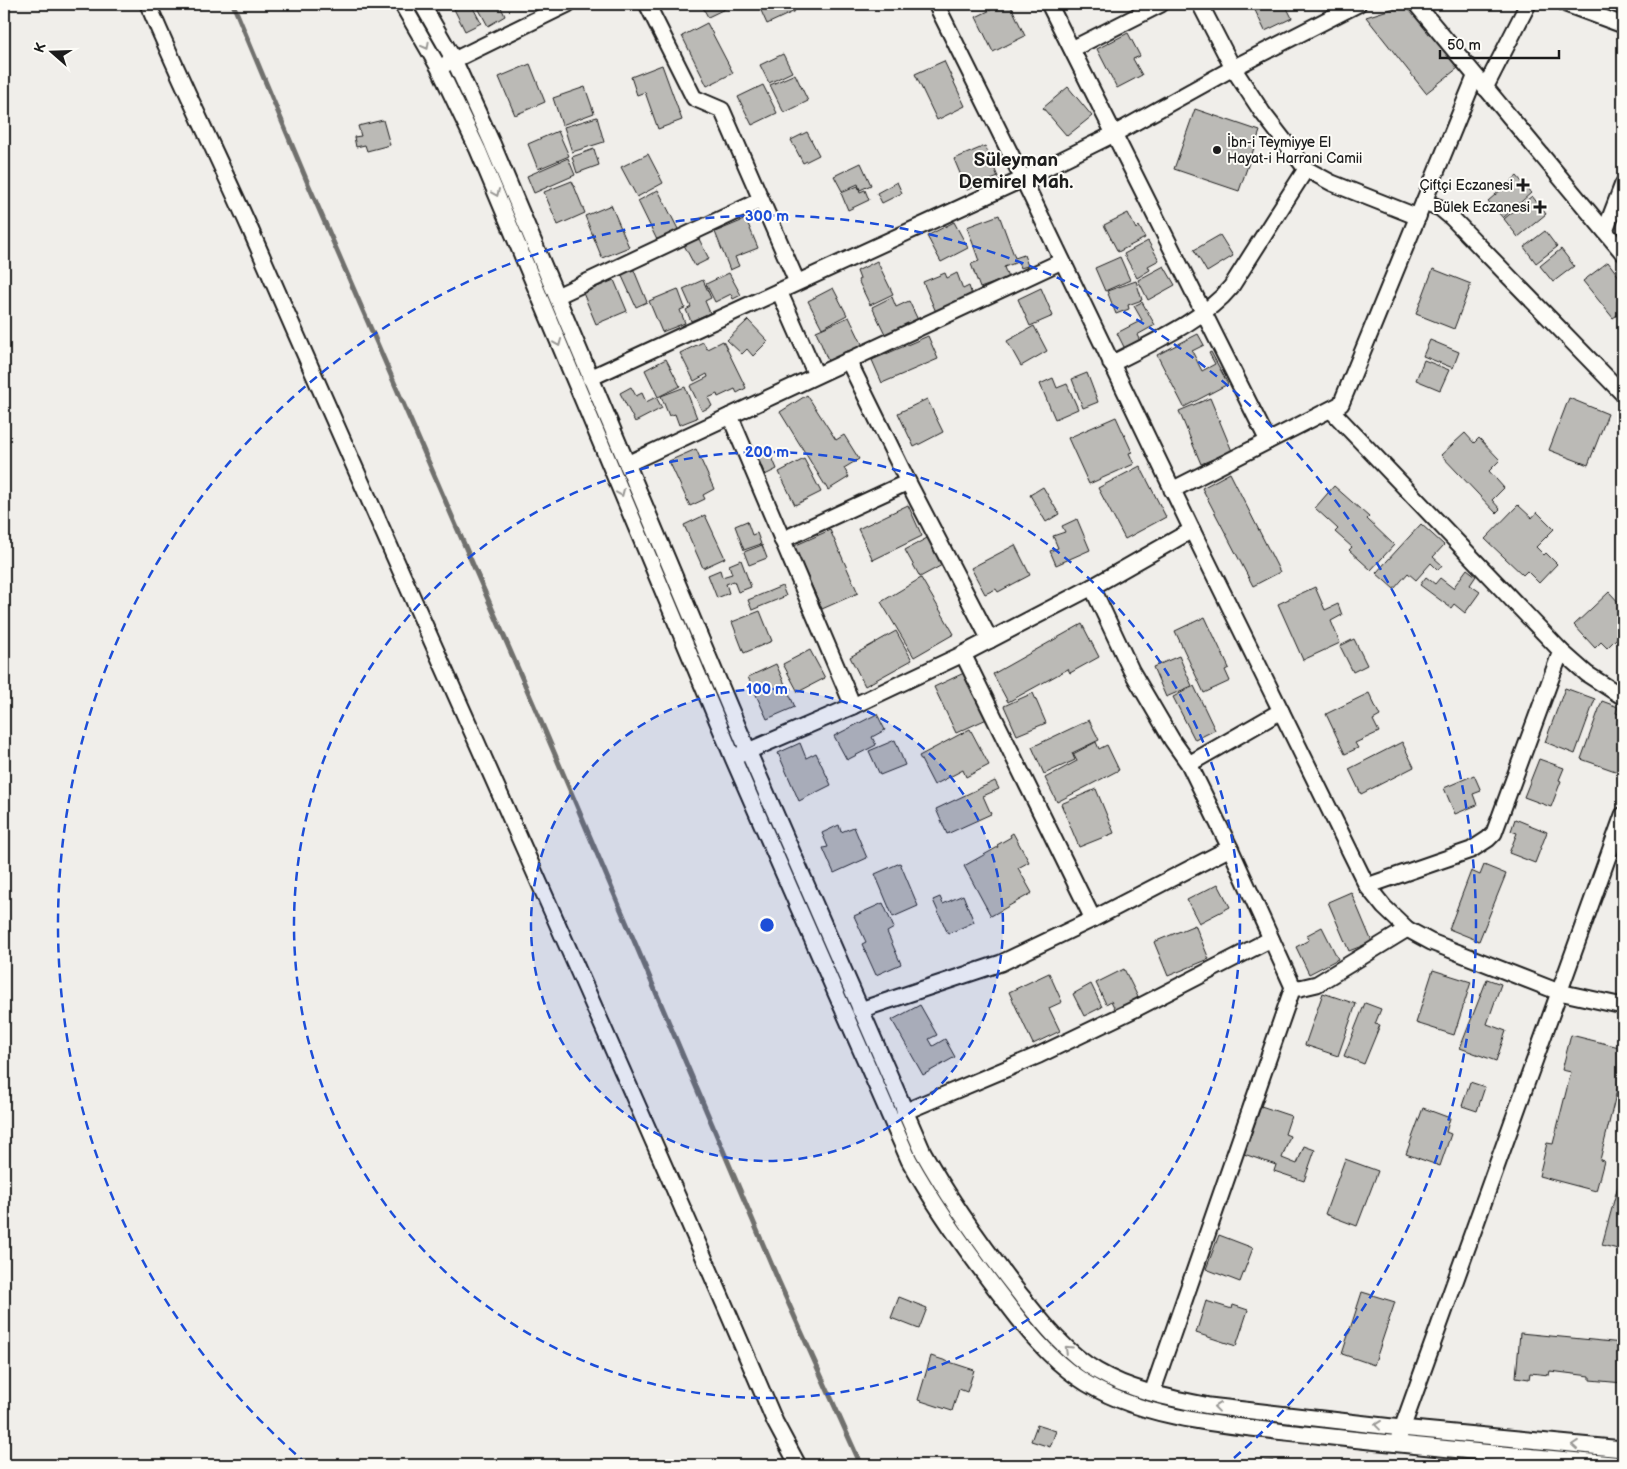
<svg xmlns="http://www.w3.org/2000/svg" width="1627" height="1469" font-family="'Balsamiq Sans',sans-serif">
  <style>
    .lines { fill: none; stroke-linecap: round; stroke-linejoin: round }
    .stream { stroke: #706f6d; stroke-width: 5 }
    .building { fill: #bbbab6; stroke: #1c1c1c }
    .minor-casing { stroke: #1c1c1c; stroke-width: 19 }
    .minor { stroke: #fdfcf7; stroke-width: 15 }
    .oneway { stroke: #989794 }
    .ring { fill: none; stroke: #1d4ed8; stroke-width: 2.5; stroke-dasharray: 9 6 }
    .poi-dot { fill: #1c1c1c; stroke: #fdfcf7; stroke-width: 2 }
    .labels { text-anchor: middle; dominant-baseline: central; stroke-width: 4; stroke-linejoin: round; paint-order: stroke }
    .poi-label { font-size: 14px; fill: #1c1c1c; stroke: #fdfcf7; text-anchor: end }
    .district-label { font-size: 19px; font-weight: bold; fill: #1c1c1c; stroke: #fdfcf7 }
    .centre { fill: #1d4ed8; stroke: #fdfcf7; stroke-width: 2.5 }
    .ring-label { font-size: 15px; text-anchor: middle; font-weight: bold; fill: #1d4ed8; stroke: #fdfcf7; stroke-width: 4; stroke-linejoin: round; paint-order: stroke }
  </style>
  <rect width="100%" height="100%" fill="#f0eeea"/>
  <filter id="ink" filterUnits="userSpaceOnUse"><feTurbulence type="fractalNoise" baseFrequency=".02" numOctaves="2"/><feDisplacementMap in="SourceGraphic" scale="10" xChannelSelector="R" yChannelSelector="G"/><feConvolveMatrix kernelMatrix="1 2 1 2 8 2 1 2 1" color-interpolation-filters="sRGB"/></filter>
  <g filter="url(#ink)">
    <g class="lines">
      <polyline class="stream" points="233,4 309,186 545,731 779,1282 861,1465"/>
    </g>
    <g class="building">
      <polygon points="465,4 471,4 481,23 465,31 454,9"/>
      <polygon points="476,4 502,4 500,5 505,16 488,26"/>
      <polygon points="701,4 735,4 708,17"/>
      <polygon points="758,4 792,4 795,11 767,24"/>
      <polygon points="1003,4 1010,4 1025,36 993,52 976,17"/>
      <polygon points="1252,4 1285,4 1292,18 1265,31"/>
      <polygon points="1407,4 1458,68 1426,93 1366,17"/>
      <polygon points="707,23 733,73 707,86 682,36"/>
      <polygon points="1128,33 1140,56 1133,59 1142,75 1117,88 1097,49"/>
      <polygon points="783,54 792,72 769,83 760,65"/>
      <polygon points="944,61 965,106 937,120 915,74"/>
      <polygon points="530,64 545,102 515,115 499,77"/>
      <polygon points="662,65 682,120 658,129 645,92 637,95 631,77"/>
      <polygon points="795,74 808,101 784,113 770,85"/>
      <polygon points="763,85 777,113 752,125 738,97"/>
      <polygon points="585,87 594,113 562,125 553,98"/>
      <polygon points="1068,87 1092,116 1067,136 1043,108"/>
      <polygon points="1195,109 1260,131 1239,191 1174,169"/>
      <polygon points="597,117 604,142 572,152 564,127"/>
      <polygon points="383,120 390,145 367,151 365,145 356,147 354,137 361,136 358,126"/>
      <polygon points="558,131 569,156 538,169 528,144"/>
      <polygon points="807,132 819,155 803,163 791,140"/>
      <polygon points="985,146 998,177 967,190 954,159"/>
      <polygon points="594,149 599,165 577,173 572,157"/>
      <polygon points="648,154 663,183 637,197 621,167"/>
      <polygon points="568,158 575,175 534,193 527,176"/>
      <polygon points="861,163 871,185 860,190 858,184 842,191 834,176"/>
      <polygon points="1517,176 1531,193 1503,218 1488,201"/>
      <polygon points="572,181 585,213 558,225 544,192"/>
      <polygon points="897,182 902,193 882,203 877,193"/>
      <polygon points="858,186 860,192 865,190 869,200 848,210 841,193"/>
      <polygon points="658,190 679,231 658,242 638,201"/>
      <polygon points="1532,196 1546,214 1518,237 1504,219"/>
      <polygon points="611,205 629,247 602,258 585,216"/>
      <polygon points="1128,213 1136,229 1139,226 1145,238 1118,252 1104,225"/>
      <polygon points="999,215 1015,258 1024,255 1028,266 1020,268 1018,262 1004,267 1008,278 980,288 971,264 979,261 967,227"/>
      <polygon points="746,219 758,248 735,257 739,266 730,270 715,232"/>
      <polygon points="954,222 968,248 941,262 927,236"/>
      <polygon points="1545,231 1557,247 1536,263 1524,247"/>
      <polygon points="1220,235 1233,256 1207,272 1194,250"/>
      <polygon points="698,237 709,259 695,266 684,245"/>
      <polygon points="1148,241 1159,260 1148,266 1150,270 1137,278 1124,254"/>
      <polygon points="1561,249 1574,266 1553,282 1540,266"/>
      <polygon points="1120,257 1130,280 1105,291 1095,268"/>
      <polygon points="877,261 893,294 870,305 858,280 860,279 857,271"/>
      <polygon points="1608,262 1623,282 1623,311 1613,318 1583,281"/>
      <polygon points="1164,266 1175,285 1148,300 1138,280"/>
      <polygon points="633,268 647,302 636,307 621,274"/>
      <polygon points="1433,269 1471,284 1454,329 1416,314"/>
      <polygon points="729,273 741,295 733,299 731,294 715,302 706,284"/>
      <polygon points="945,273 947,278 957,273 963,289 969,286 973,298 936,312 923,282"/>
      <polygon points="614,280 627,311 596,324 583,293"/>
      <polygon points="703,280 711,298 705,301 710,313 691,321 686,310 691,307 683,289"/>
      <polygon points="1136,281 1142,300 1128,305 1129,309 1116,314 1107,291"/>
      <polygon points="833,288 847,315 822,328 808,301"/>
      <polygon points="1041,288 1053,316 1030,326 1018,299"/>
      <polygon points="678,289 685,308 680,310 685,323 662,332 649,301"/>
      <polygon points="892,297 896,307 909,301 918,320 886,336 872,307"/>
      <polygon points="1142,302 1155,325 1137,335 1140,341 1125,349 1117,333 1142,320 1134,306"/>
      <polygon points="849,317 863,346 828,361 816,331"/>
      <polygon points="748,320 768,341 753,356 747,349 742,354 727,340"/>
      <polygon points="1034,326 1047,351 1021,366 1007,341"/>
      <polygon points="1198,334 1204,345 1192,351 1202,371 1215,364 1209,353 1211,352 1228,384 1184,407 1157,355"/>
      <polygon points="928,336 938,359 882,383 872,360"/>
      <polygon points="1430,340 1459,352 1453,368 1423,356"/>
      <polygon points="723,341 746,388 737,393 735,389 718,397 717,394 708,398 712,406 702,411 690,386 708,377 707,374 694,381 680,353 703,342 707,349"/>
      <polygon points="666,359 680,386 658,397 645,370"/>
      <polygon points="1424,360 1449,370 1440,390 1416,380"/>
      <polygon points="1087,373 1098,402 1083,408 1072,379"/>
      <polygon points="1053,378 1057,388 1067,384 1078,409 1055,419 1040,384"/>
      <polygon points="631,387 636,396 642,393 646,402 656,397 662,408 635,422 620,393"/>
      <polygon points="685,387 697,418 679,425 675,414 669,416 661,396"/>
      <polygon points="807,395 836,440 844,435 859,459 844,468 849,477 828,490 780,412"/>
      <polygon points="1210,398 1232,451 1201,464 1179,411"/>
      <polygon points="1569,398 1608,414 1588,465 1549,450"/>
      <polygon points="927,399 943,432 914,447 898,413"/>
      <polygon points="1116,417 1132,452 1129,453 1134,464 1089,484 1068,438"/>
      <polygon points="1465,433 1474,443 1479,438 1500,460 1489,471 1504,488 1492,500 1500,509 1496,513 1441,455"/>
      <polygon points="696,449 714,489 703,495 705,499 690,506 669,461"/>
      <polygon points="769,450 777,469 765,475 757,455"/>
      <polygon points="804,459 821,492 795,505 779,472"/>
      <polygon points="1140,466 1166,517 1125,539 1098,488"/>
      <polygon points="1230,473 1280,572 1253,586 1202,488"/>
      <polygon points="1334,486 1369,517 1367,519 1394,545 1371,570 1349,550 1352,547 1335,532 1338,529 1315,508"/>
      <polygon points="1043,487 1059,514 1046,522 1030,495"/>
      <polygon points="908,505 922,536 873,560 858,529"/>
      <polygon points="1518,505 1532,518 1537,512 1554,529 1536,547 1544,555 1546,553 1557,564 1539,583 1527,571 1523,575 1485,539"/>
      <polygon points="705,515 725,558 703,568 684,525"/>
      <polygon points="1077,519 1090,550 1056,565 1050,551 1058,548 1053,536 1065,532 1062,526"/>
      <polygon points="747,521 752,535 757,533 761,544 744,550 735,526"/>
      <polygon points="1421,524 1444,545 1433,557 1442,565 1438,570 1431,563 1416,580 1408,573 1394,589 1376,573"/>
      <polygon points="830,530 858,593 822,609 794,546"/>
      <polygon points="929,537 944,564 920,577 905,550"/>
      <polygon points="762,545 767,558 749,565 744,552"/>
      <polygon points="1015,545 1030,575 998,592 996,589 985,594 971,568"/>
      <polygon points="741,560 751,587 738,592 734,581 726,584 729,593 717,598 708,575 720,570 722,577 732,574 729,565"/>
      <polygon points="1467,569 1476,576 1470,585 1480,592 1465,613 1454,604 1451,608 1420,585 1426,577 1435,584 1440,578 1453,588"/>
      <polygon points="921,578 954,634 914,657 881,602"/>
      <polygon points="782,586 786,596 752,610 748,600"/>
      <polygon points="1315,587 1325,610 1338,604 1342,615 1331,621 1340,643 1303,660 1278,604"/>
      <polygon points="1609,592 1623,607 1623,632 1607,648 1601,642 1595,648 1574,625"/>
      <polygon points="760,611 772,641 744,653 732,622"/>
      <polygon points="1205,617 1229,668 1225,670 1230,681 1204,693 1175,631"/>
      <polygon points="1082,624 1099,657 1070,673 1068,669 1008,702 993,674"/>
      <polygon points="896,631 912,660 865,686 850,657"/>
      <polygon points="1354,639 1367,665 1353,672 1340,646"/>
      <polygon points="810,650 825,678 798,692 783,664"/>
      <polygon points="1179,656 1192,686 1166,697 1153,667"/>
      <polygon points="776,664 795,707 767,719 748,677"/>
      <polygon points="966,672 989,718 956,733 934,687"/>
      <polygon points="1194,686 1215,730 1195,740 1173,697"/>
      <polygon points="1565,688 1595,699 1575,754 1545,742"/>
      <polygon points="1033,693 1046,723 1017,735 1004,706"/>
      <polygon points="1369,693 1380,716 1373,720 1379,732 1355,743 1358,748 1345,754 1326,714"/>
      <polygon points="1602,701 1618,707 1616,713 1623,716 1623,757 1618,772 1581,759"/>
      <polygon points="877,714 885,730 872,737 876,745 847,760 834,736"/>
      <polygon points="1089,720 1099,740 1072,753 1075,760 1044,774 1032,747"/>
      <polygon points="970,729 989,765 966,777 963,770 934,785 919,756"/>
      <polygon points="895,740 905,765 880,775 869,751"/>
      <polygon points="1096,742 1099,749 1107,745 1119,770 1057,802 1045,778 1077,761 1073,754"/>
      <polygon points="1402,742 1414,767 1361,794 1349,769"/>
      <polygon points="800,743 806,758 816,753 831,785 799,801 778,753"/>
      <polygon points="1539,759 1564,768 1559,780 1561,781 1551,807 1524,797"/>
      <polygon points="1474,775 1481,791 1473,794 1477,805 1455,814 1444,788"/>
      <polygon points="995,781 999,789 983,796 991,814 947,834 936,809"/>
      <polygon points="1096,789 1114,833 1079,847 1061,804"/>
      <polygon points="1515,819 1547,832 1535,863 1509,853 1517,833 1511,831"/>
      <polygon points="839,825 841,832 854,827 867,858 834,873 823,848 828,847 822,833"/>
      <polygon points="1013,833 1029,862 1018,868 1032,893 991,916 964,866 998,847 997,845 1011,837 1010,835"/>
      <polygon points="900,863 918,906 893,917 875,874"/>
      <polygon points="1484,865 1506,874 1479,941 1449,929 1471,871 1480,875"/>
      <polygon points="1218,884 1230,907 1199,923 1187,900"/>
      <polygon points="1351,892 1372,942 1349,951 1328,902"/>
      <polygon points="963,895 974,922 948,934 933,900 940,897 943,904"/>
      <polygon points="883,903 894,928 887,932 901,964 876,975 862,944 866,942 854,916"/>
      <polygon points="1195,925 1209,959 1168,976 1154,942"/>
      <polygon points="1322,927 1338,959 1309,974 1296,947 1309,940 1307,935"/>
      <polygon points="1124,969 1139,999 1116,1011 1111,1001 1106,1004 1096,983"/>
      <polygon points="1433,970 1471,982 1454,1035 1416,1023"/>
      <polygon points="1049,973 1062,1002 1049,1008 1060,1031 1033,1044 1009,992"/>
      <polygon points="1487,979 1501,984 1487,1024 1506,1031 1496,1061 1460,1048"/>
      <polygon points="1091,984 1102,1007 1084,1016 1073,994"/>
      <polygon points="1323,993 1356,1004 1338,1056 1305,1045"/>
      <polygon points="1365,1003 1381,1009 1375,1024 1380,1025 1364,1064 1344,1056"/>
      <polygon points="920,1005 937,1035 929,1039 933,1046 945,1039 955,1057 923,1075 892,1020"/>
      <polygon points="1571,1035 1623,1048 1623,1079 1620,1078 1600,1160 1604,1161 1596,1191 1539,1176 1547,1143 1553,1144 1571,1072 1562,1070"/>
      <polygon points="1470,1082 1485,1087 1477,1111 1462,1106"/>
      <polygon points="1261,1106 1291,1116 1285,1134 1290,1136 1282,1158 1297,1164 1304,1146 1315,1150 1304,1181 1274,1171 1276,1165 1244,1154"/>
      <polygon points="1423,1108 1450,1118 1446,1132 1451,1134 1440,1166 1406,1154"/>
      <polygon points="1345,1159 1378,1171 1357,1226 1325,1214"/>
      <polygon points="1619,1182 1623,1183 1622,1250 1602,1245"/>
      <polygon points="1219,1235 1253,1248 1240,1282 1206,1269"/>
      <polygon points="1362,1292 1395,1302 1374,1365 1342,1354"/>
      <polygon points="899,1297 927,1308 919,1329 891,1318"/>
      <polygon points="1206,1301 1232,1309 1233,1305 1248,1310 1236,1346 1196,1333"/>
      <polygon points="1520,1333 1623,1343 1623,1383 1590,1380 1590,1376 1550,1371 1549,1375 1530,1373 1529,1379 1516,1377"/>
      <polygon points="931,1356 974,1370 967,1392 959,1389 952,1411 918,1400"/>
      <polygon points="1037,1425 1056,1431 1050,1447 1031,1441"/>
      <polygon points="1273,1461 1273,1465 1253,1465 1253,1462"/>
    </g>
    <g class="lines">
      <g class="minor-casing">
        <g id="minor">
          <path d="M 148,4 C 180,80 217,155 251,231 C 424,629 605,1023 775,1422 L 798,1465"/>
          <path d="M 402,4 L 439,68 L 478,150 L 733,758 L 909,1160 C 937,1210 970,1256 1005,1301 C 1026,1329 1048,1357 1077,1377 C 1141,1423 1247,1427 1323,1436 C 1423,1447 1523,1456 1623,1465"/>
          <path d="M 422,4 L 454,60 L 492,143 L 748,751 L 923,1152 C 951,1202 984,1248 1019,1293 C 1042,1322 1065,1352 1097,1371 C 1131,1391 1170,1398 1209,1406 L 1401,1428 L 1623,1449"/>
          <polyline points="647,4 694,98 722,110 797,282"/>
          <polyline points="936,4 1023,179 1192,530 1367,886 1384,907 1407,929 1431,942 1559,992 1623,1006"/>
          <polyline points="1049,4 1268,441"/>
          <polyline points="1200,4 1233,68 1262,112 1306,169 1332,183 1418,217"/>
          <polyline points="1416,4 1623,253"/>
          <polyline points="1566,4 1623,25"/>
          <polyline points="1072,49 1161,4"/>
          <polyline points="446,64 568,4"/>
          <polyline points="1485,88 1528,4"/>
          <polyline points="1424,202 1440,208 1452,218 1623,394"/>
          <polyline points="1605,231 1623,184"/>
          <polyline points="779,291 816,375"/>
          <polyline points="557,296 761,200"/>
          <polyline points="848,360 908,482 990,640"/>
          <path d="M 1111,364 C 1151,343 1203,321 1231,287 L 1306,169"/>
          <polyline points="590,378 1023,179 1114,134 1233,68 1358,4"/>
          <polyline points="1331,410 1561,651 1587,674 1623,697"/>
          <polyline points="730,416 853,706"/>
          <polyline points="627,464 1062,261"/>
          <polyline points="1172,490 1341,404 1475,77"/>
          <polyline points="782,540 908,482"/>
          <polyline points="1092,587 1131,670 1172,740 1189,764 1230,848 1293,987"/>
          <polyline points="963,654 1093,919"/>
          <polyline points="739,755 853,706 963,654 1092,587 1192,530"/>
          <polyline points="1189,764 1281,711"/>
          <polyline points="1367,886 1471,850 1488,839 1494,833 1561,651"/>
          <polyline points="860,1010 1001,963 1093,919 1230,848"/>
          <polyline points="904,1112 1039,1055 1133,1010 1271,939"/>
          <polyline points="1152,1393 1293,987 1300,988 1317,984 1407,929"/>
          <polyline points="1399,1437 1623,815"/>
        </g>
      </g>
      <use href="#minor" class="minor"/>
    </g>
    <defs><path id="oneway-chevron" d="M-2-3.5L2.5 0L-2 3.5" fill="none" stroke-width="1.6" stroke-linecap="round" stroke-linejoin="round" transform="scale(1.25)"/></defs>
    <g class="oneway">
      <use href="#oneway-chevron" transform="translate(426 46) rotate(61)"/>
      <use href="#oneway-chevron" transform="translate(496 193) rotate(67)"/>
      <use href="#oneway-chevron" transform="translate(558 343) rotate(68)"/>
      <use href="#oneway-chevron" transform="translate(621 493) rotate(67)"/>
      <use href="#oneway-chevron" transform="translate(1068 1349) rotate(-137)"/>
      <use href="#oneway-chevron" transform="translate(1217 1407) rotate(-173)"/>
      <use href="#oneway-chevron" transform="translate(1378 1425) rotate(-173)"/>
      <use href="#oneway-chevron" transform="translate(1575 1445) rotate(-175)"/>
    </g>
  </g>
  <circle cx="767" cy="925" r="236" fill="#1d4ed8" fill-opacity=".12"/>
  <g class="ring">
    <circle cx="767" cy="925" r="236"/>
    <circle cx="767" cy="925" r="473"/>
    <path d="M307 1464A709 709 0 1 1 1227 1464"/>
  </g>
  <g class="poi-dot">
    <circle cx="1217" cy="150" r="5"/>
    <path d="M1520.5 177.5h5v5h5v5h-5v5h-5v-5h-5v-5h5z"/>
    <path d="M1537.5 199.5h5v5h5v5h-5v5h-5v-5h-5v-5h5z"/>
  </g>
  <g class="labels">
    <g class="poi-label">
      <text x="1227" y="142" text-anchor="start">İbn-i Teymiyye El<tspan x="1227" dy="16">Hayat-i Harrani Camii</tspan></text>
      <text x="1513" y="185">Çiftçi Eczanesi</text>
      <text x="1530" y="207">Bülek Eczanesi</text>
    </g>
    <g class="district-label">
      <text x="1016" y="160">Süleyman<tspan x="1016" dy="22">Demirel Mah.</tspan></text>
    </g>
  </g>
  <circle cx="767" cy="925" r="8" class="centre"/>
  <g class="ring-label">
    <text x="767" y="221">300 m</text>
    <text x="767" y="457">200 m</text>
    <text x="767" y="694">100 m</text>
  </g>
  <rect width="1627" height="1469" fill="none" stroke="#fdfcf7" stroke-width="20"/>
  <rect x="10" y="10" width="1607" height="1449" fill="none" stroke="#1c1c1c" stroke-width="2" filter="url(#ink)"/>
  <g transform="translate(52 52) rotate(290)" stroke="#fdfcf7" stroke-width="4" paint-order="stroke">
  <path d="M0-4L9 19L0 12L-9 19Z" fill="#1c1c1c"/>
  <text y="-8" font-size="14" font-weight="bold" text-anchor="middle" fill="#1c1c1c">K</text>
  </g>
  <path d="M1440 50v8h119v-8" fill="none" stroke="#1c1c1c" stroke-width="2.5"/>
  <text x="1447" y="50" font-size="15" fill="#1c1c1c" stroke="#fdfcf7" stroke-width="4" paint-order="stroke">50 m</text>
</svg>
